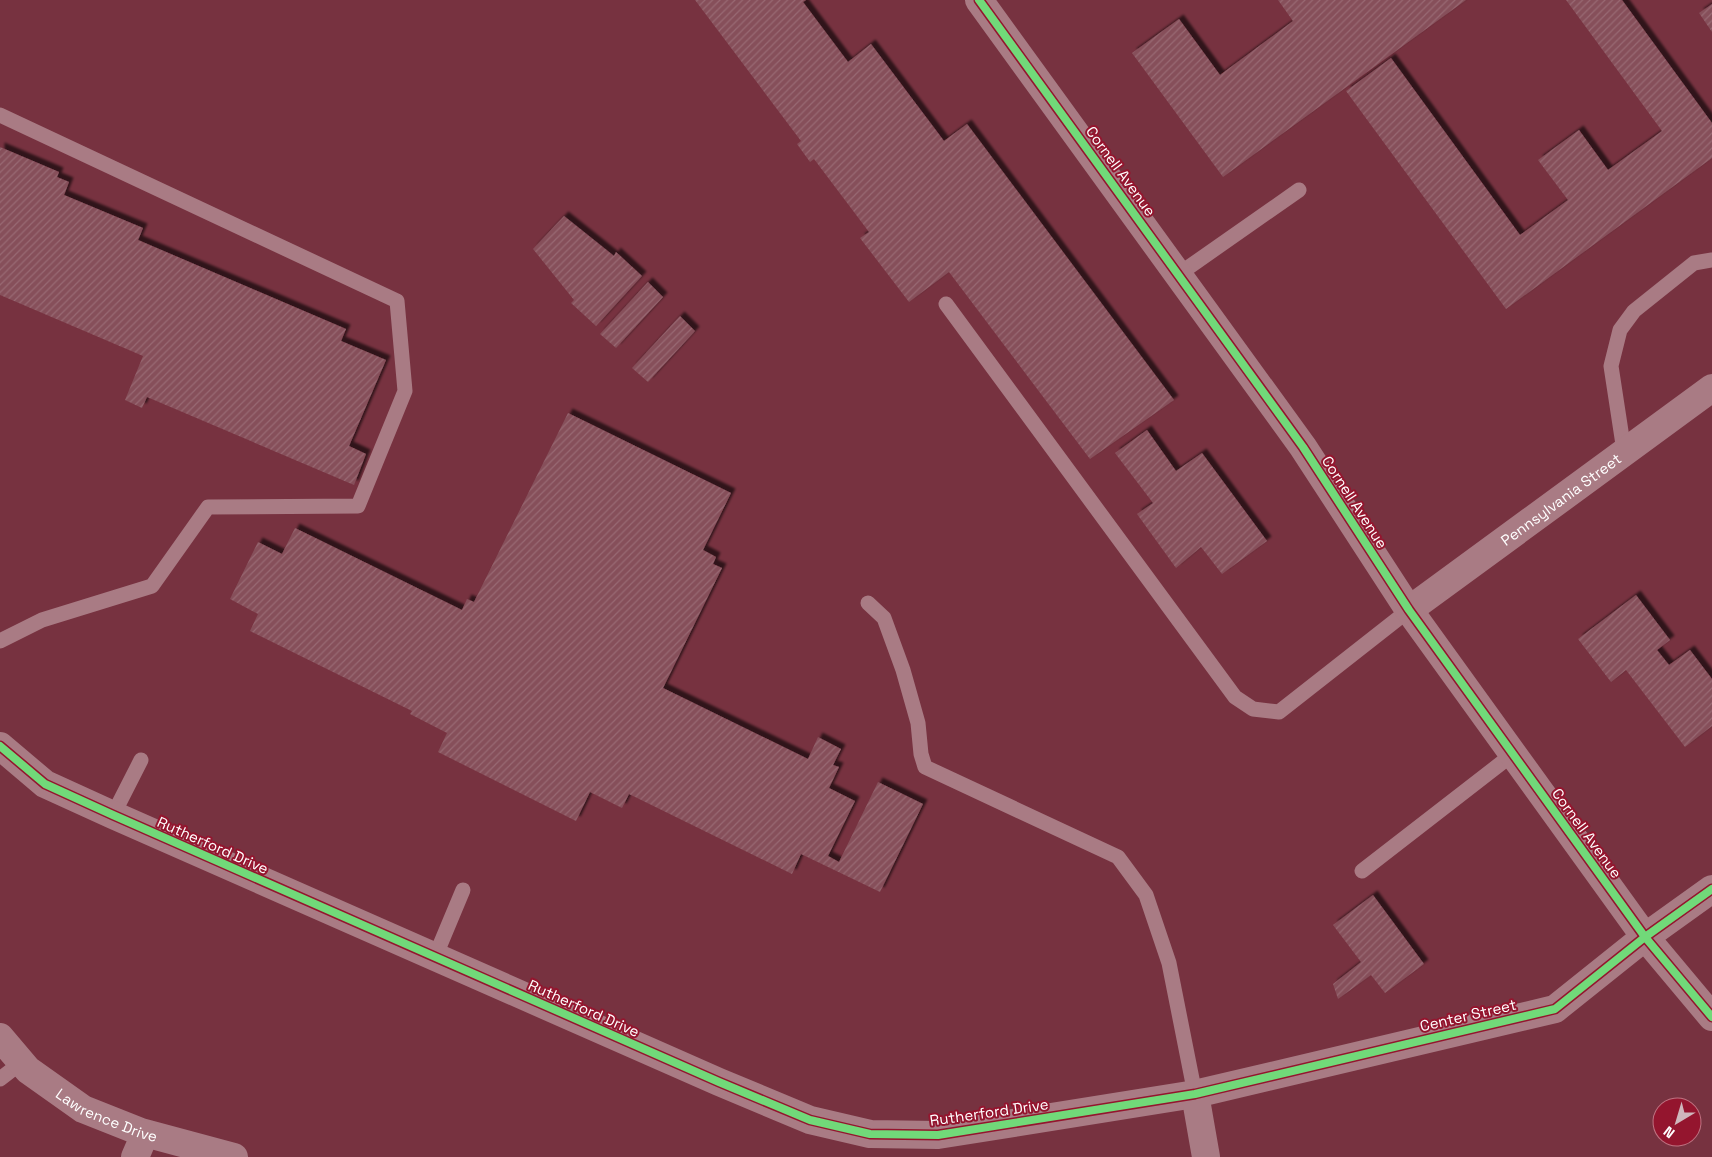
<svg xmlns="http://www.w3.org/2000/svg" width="1712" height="1157" font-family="'Space Grotesk',sans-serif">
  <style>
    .building { fill: url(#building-hatch); filter: url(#shadow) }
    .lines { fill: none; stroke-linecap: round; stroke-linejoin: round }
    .service { stroke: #a97b84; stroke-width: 15 }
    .minor { stroke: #a97b84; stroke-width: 28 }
    .cycleway-casing { stroke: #94152e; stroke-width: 11 }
    .cycleway { stroke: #71d979; stroke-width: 8 }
    .labels { text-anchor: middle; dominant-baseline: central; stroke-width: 4; stroke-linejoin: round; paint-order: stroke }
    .street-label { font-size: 15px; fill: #fff; stroke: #94152e }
  </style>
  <defs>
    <pattern id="building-hatch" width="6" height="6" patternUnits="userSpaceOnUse" patternTransform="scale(1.25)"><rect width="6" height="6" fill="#864f5a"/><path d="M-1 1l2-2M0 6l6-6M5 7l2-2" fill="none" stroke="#986973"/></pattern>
    <filter id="shadow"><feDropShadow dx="4.5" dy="-4.5" stdDeviation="1" flood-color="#0009"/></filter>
  </defs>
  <rect width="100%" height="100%" fill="#773240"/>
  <g class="building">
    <polygon points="695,0 806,0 803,2 848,62 871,44 944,141 967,124 1174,400 1090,459 949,272 909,302 860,238 869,232 814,159 810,162 797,144 801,141"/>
    <polygon points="1278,0 1466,0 1223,177 1132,53 1179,19 1220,75 1293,21"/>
    <polygon points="1566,0 1622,0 1712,123 1712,158 1506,309 1346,91 1391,58 1520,235 1568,200 1538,160 1579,130 1608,170 1662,131"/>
    <polygon points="1712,4 1712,32 1699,13"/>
    <polygon points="0,147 59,172 57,177 69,182 64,195 143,228 138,240 346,329 341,341 386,360 349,446 366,454 354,485 147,397 142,408 125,400 143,356 0,295"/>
    <polygon points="564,216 614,256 616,252 642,276 596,326 571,303 574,300 533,249"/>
    <polygon points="648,282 663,297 616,348 600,334"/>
    <polygon points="680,316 695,331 648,382 632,368"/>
    <polygon points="568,413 731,493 703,550 716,557 713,564 722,568 663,688 808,759 818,737 841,749 833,765 839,767 829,788 855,801 828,856 839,862 878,782 923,804 880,892 801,854 792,874 629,794 622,808 590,792 576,821 438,752 447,733 410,714 412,711 250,631 258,614 230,599 258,542 282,554 295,528 462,610 467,599 474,602"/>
    <polygon points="1147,430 1176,471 1202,453 1267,541 1222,574 1201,547 1176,568 1137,514 1153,503 1115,453"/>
    <polygon points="1636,595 1670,640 1657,650 1669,665 1690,650 1712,679 1712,726 1685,747 1626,670 1611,682 1578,639"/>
    <polygon points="1373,895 1424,964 1385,993 1371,975 1338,999 1333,984 1361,962 1333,925"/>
  </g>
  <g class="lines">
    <g class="service">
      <polyline points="0,115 397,301 405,391 358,506 208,507 152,586 42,620 0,641"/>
      <polyline points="1179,274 1299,190"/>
      <polyline points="946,304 1235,697 1253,709 1279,712 1409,610"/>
      <polyline points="1624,451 1611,366 1620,330 1634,311 1694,263 1712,260"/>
      <polyline points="868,603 884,618 903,670 918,723 921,754 925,767 1118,857 1146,895 1169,963 1195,1094"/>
      <polyline points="113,815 141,760"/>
      <polyline points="1362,871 1513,754"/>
      <polyline points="435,957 463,890"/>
      <polyline points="0,1079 22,1062"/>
    </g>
    <g class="minor">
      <polyline points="979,0 1303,447 1409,610 1645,937 1712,1017"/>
      <path id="s1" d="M 1409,610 L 1712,388"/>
      <polyline points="0,746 45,784 113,815 719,1082 810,1120 870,1134 938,1135 1195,1094 1555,1009 1645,937 1712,889"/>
      <path id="s2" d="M 0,1037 L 28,1070 L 83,1109 L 141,1132 L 234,1157"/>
      <polyline points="1195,1094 1206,1157"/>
      <polyline points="135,1157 145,1134"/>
    </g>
    <g class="cycleway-casing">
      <g id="cycleway">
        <polyline points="979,0 1303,447 1409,610 1645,937 1712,1017"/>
        <polyline points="0,746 45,784 113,815 719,1082 810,1120 870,1134 938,1135 1195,1094 1555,1009 1645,937 1712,889"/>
      </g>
    </g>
    <use href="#cycleway" class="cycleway"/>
  </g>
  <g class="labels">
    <g class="street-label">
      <text transform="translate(1121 171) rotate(54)">Cornell Avenue</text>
      <text stroke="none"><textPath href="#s1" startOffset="188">Pennsylvania Street</textPath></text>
      <text transform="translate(1355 502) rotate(57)">Cornell Avenue</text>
      <text transform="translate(1587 833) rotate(54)">Cornell Avenue</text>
      <text transform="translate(213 845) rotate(24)">Rutherford Drive</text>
      <text transform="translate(584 1008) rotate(24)">Rutherford Drive</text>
      <text transform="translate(1468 1015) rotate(-13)">Center Street</text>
      <text transform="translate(989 1112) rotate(-8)">Rutherford Drive</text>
      <text stroke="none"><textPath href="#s2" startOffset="135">Lawrence Drive</textPath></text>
    </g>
  </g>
  <g transform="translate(1677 1122) rotate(218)"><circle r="24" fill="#94152e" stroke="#bf7382"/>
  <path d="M0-4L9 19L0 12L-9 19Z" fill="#cfb7bc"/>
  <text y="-8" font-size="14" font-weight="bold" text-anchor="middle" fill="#ffffff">N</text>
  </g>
</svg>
